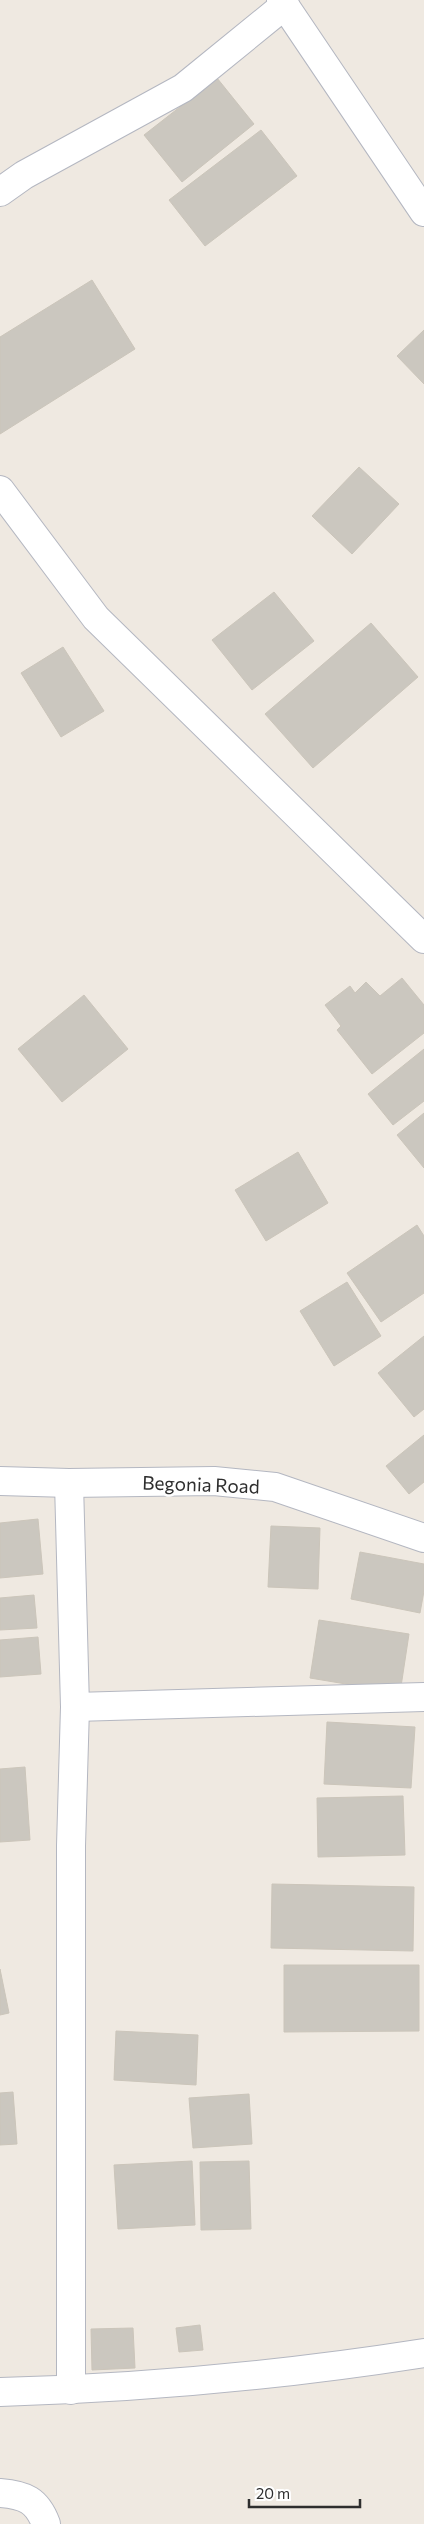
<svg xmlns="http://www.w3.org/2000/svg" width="424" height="2524" font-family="Commissioner,sans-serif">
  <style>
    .building { fill: #cbc7bf; stroke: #cbc5ba }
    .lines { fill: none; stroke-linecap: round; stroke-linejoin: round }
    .street-casing { stroke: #b4b7c1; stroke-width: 30 }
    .street { stroke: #fff; stroke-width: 28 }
    .labels { text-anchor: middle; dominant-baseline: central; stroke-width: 5; stroke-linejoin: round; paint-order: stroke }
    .street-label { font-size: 19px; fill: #2e2e2e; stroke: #fff }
  </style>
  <rect width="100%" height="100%" fill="#efe9e1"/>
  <g class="building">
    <polygon points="217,78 254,124 182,182 144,135"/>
    <polygon points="261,130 297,176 205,246 169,200"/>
    <polygon points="92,280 135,349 0,434 0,337"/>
    <polygon points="424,330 424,384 397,356"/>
    <polygon points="359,467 399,504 352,554 312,516"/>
    <polygon points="274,592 314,641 252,690 212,640"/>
    <polygon points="371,623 418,677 313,768 265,714"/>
    <polygon points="63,647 104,711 61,737 21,673"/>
    <polygon points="402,978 424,1005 424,1033 372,1074 337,1030 341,1026 325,1005 350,986 355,993 366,982 380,996"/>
    <polygon points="84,995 128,1049 62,1102 18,1049"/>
    <polygon points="424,1049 424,1101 393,1125 368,1094"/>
    <polygon points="424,1113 424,1168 397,1135"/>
    <polygon points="298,1152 328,1203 266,1241 235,1190"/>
    <polygon points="417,1225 424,1236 424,1293 381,1322 347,1273"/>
    <polygon points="347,1282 381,1336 334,1366 300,1311"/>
    <polygon points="424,1336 424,1409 414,1417 378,1373"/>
    <polygon points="424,1435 424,1482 409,1494 386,1466"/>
    <polygon points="38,1519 43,1574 0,1578 0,1523"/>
    <polygon points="271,1526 320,1528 318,1589 268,1587"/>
    <polygon points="360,1552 424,1564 424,1591 420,1613 351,1599"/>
    <polygon points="34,1595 37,1628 0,1630 0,1598"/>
    <polygon points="319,1620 409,1634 400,1693 310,1678"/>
    <polygon points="38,1637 41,1674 0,1677 0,1640"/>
    <polygon points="327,1722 415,1727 411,1788 324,1784"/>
    <polygon points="25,1767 30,1840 0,1842 0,1769"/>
    <polygon points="403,1796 405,1855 318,1857 317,1798"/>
    <polygon points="272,1884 414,1887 413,1951 271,1948"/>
    <polygon points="284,1965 419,1965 419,2031 284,2032"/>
    <polygon points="0,1969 9,2013 0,2015"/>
    <polygon points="116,2031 198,2035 196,2085 114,2080"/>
    <polygon points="13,2092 17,2144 0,2145 0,2093"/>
    <polygon points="249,2094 252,2144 193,2148 189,2098"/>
    <polygon points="192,2161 195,2225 118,2229 114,2165"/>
    <polygon points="249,2161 251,2229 201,2230 200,2162"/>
    <polygon points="200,2325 203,2350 179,2352 176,2328"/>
    <polygon points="133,2328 135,2368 92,2370 91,2329"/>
  </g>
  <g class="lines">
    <g class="street-casing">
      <g id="street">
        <polyline points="281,0 424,212"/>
        <polyline points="0,192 24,175 183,88 285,5"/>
        <polyline points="0,490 96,618 424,939"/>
        <polyline points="0,1481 69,1483 214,1481 275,1487 424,1538"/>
        <polyline points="69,1483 75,1707 71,1846 71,2390"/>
        <polyline points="75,1707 424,1697"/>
        <path d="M 0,2392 C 141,2388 284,2375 424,2353"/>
        <path d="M 0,2493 C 25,2495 37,2500 46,2524"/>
      </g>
    </g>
    <use href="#street" class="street"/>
  </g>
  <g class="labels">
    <g class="street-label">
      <text transform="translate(201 1484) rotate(2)">Begonia Road</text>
    </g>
  </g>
  <path d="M249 2499v8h111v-8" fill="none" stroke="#2e2e2e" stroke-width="2.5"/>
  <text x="256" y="2499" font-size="15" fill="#2e2e2e" stroke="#ffffff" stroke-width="4" paint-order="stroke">20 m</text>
</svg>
